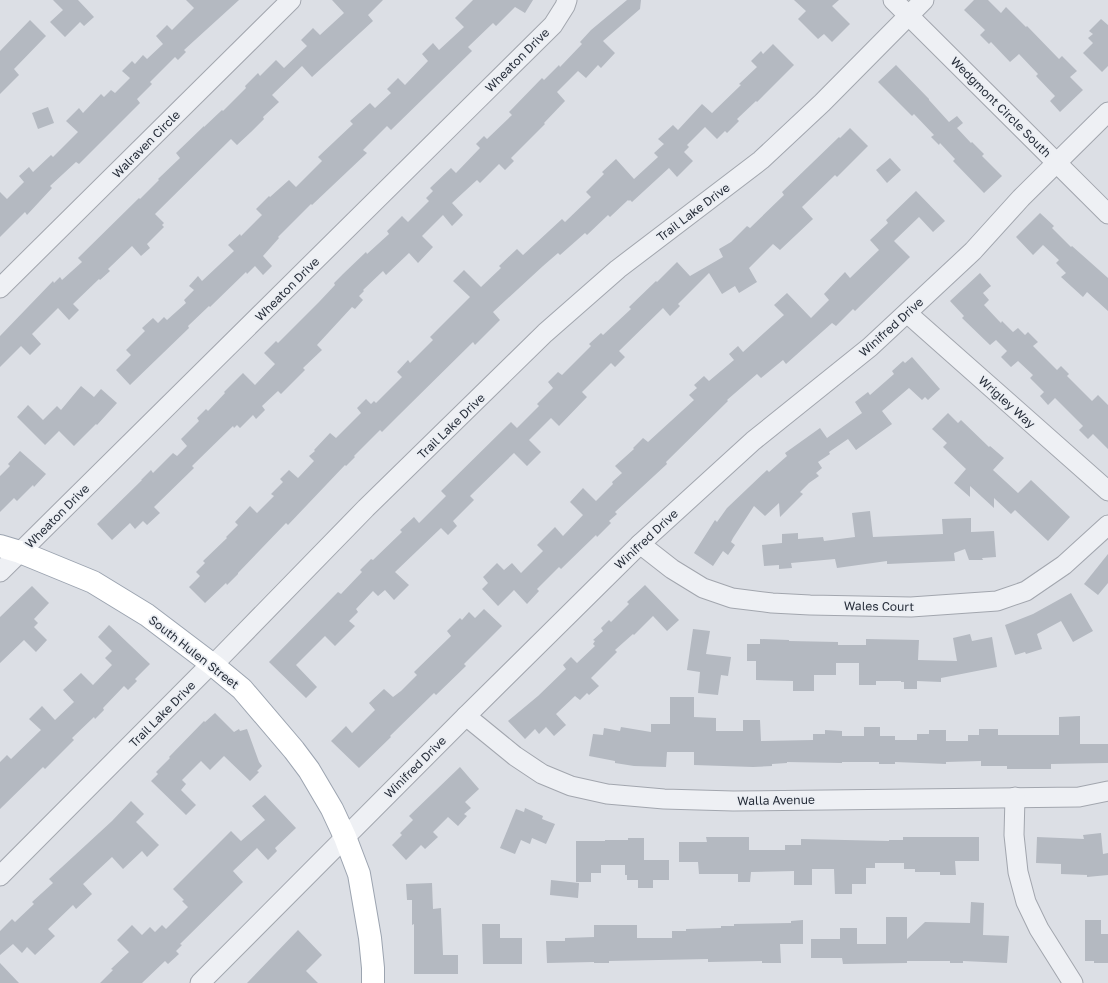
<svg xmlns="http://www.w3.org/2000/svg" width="1108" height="983" font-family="'Golos Text',sans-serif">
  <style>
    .building { fill: #b4b9c1 }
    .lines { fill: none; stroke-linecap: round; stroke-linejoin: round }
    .minor-casing { stroke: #a2a6ae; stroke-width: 21 }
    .major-casing { stroke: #9ca4b0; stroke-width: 24 }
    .minor { stroke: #eef0f4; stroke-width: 19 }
    .major { stroke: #fff; stroke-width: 22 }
    .labels { text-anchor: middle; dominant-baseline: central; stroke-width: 3.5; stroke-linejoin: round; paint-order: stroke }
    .street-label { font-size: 12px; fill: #272e3a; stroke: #ebeef3 }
  </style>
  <rect width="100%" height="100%" fill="#dcdfe5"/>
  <g class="building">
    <polygon points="53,0 78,0 94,17 84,26 80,22 65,37 50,22 63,10"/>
    <polygon points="186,0 239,0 184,50 186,52 178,60 175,57 150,82 152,84 137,99 140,103 79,164 76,162 50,186 52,188 27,215 25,212 0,237 0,192 7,199 24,182 19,176 29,167 33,172 51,155 53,157 78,132 66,121 79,108 83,113 101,94 104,97 111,90 115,93 130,78 122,71 132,61 135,64 143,55 147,59 163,44 156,36 167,25 172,30 194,8"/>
    <polygon points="332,0 383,0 368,15 373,21 312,77 302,66 272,95 279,102 263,117 264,119 251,132 237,145 231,139 155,214 164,223 162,225 164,227 147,244 150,248 141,256 132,246 108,269 110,271 100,280 99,279 73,304 79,310 69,320 58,308 32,334 41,344 30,355 21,346 0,367 0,336 53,281 54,283 60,277 62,280 82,262 78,258 139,198 140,199 159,180 158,179 180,158 176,153 204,126 204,127 222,110 223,111 246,88 245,86 258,73 260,76 276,60 284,68 307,46 301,40 313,28 320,35 344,13"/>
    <polygon points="473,0 533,0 525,13 515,7 496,26 493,23 468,47 472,51 391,130 387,126 363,150 367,153 312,205 311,204 278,237 279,238 263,256 272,266 263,275 255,266 247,274 246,272 210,307 209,306 188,326 189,328 130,385 116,370 131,355 126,350 145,331 142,328 153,318 158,323 164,317 167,320 186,303 184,300 194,290 189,286 198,276 202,281 234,251 228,245 240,234 241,236 262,215 256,209 269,196 270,197 289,180 296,187 322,161 318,157 353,124 350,121 370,103 375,108 391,93 387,89 398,78 405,85 428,61 422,54 433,43 439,50 464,27 455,18"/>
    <polygon points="627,0 641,0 640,9 603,41 615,53 601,68 598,65 586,78 578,71 557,92 565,101 544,123 545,124 511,158 514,161 505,170 499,164 480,183 477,180 452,203 463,215 452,226 443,215 422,236 433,247 418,263 409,253 386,275 383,271 363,290 364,291 359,296 363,300 355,309 352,307 317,345 322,350 303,368 305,370 281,394 278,391 262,406 265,410 256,419 253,415 240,428 237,425 234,428 233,426 192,466 194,468 154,507 160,513 147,525 143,521 135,529 130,523 112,540 97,524 142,480 141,480 151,470 153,473 173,453 177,456 187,446 181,439 199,421 197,418 206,409 208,411 225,393 224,392 243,373 255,385 275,364 264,353 276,341 278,343 319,302 335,285 334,283 343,274 366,252 367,254 389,234 387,231 402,216 408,222 429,201 426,198 433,191 430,188 451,168 456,173 480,148 476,144 484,136 487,139 512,115 509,112 542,78 544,80 559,65 560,67 582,44 580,42 591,30"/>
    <polygon points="794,0 839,0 832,6 850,24 832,42 824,34 818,39 798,19 806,11"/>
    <polygon points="974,0 988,0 1001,13 1006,7 1026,27 1027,26 1059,59 1062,56 1077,71 1070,77 1083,90 1060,112 1050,101 1055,96 1036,76 1038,74 1019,54 1010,62 991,42 989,44 980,35 985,30 964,10"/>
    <polygon points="1101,19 1108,25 1108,66 1102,72 1083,53 1093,43 1088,38 1093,34 1089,31"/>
    <polygon points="30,20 46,36 14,69 19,75 0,94 0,51"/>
    <polygon points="773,44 794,65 757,102 756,101 737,119 739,121 727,133 725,131 717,139 705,127 687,145 689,147 684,152 693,161 677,177 669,168 632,202 630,200 629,201 628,200 610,217 608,215 587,235 585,233 560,255 558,253 543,266 493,312 500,320 475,345 473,342 399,415 382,432 380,430 354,456 355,457 346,466 345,465 288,525 286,523 238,573 238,574 227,585 226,583 205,603 189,587 200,576 196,572 205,563 203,561 227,538 226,537 238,525 235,522 250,506 257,513 274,496 271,494 283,482 280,479 289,470 298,478 314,461 309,456 315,451 314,450 330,433 336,438 361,413 357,408 366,399 371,404 374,401 376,403 402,377 397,372 408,360 410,363 433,340 430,337 470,297 453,281 464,270 481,287 501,268 499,266 517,249 523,255 562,219 565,222 591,197 586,192 604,174 602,172 616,159 634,179 658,157 654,153 664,144 658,139 673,125 678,130 702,104 712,113 741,85 739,84 757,67 751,61 761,51 763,54"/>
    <polygon points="896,65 929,99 929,100 949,122 957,116 963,123 957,128 971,143 972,142 984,154 982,156 1002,176 984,193 953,161 955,159 940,143 939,145 931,137 934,135 914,114 912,116 878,82"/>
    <polygon points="48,107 54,123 38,129 32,113"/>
    <polygon points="850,128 868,146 837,177 835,175 802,207 813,219 780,250 773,244 749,268 757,282 739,293 735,286 722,294 709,273 678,304 680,306 670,316 663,308 619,351 625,357 615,367 611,363 582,392 587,397 559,426 551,418 529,440 541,452 527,466 514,453 470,496 474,500 453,521 457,526 448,535 441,528 395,572 409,585 394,600 385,590 378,596 373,591 356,609 358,612 349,621 355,626 335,646 325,636 296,665 317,687 306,698 269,662 338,592 341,594 362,572 360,570 371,559 373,560 402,532 400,530 414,517 419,523 446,496 441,491 511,422 517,428 539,406 537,404 553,388 548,382 558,372 562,375 591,346 589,344 601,333 603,335 631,309 629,307 656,281 657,282 677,262 690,276 723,257 719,249 731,242 747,226 750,228 784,195 782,192 839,137 840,138"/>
    <polygon points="890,158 901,170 887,183 876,170"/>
    <polygon points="916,191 945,221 933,232 919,217 894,241 910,257 855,311 853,309 836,326 832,323 786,364 783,360 761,378 757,374 727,400 728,401 666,462 667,464 615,512 617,514 609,521 611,523 597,537 596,535 561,569 559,567 537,589 539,591 527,604 514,590 498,606 482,589 488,583 483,577 497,563 504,570 512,563 521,573 543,551 537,545 555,527 563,536 583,515 570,502 583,488 596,501 613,484 612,482 622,473 615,466 634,449 633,448 643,438 648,442 694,400 689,395 697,388 694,385 704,376 709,381 734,360 729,354 738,346 743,352 784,315 774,305 787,293 811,318 829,300 824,294 845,272 850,278 879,250 870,240 888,223 886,220"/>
    <polygon points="1040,213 1054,226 1052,228 1071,247 1072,246 1108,278 1108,311 1087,292 1083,297 1061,277 1066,273 1056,263 1059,260 1043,245 1033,255 1016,237"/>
    <polygon points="980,273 991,286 983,293 989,300 984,305 999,321 1001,323 1002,321 1013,332 1018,328 1025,335 1028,332 1038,342 1033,346 1057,370 1061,366 1069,374 1067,376 1092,401 1098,395 1108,405 1108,449 1093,434 1088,439 1079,430 1083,426 1055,398 1048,405 1040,396 1044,392 1030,378 1033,375 1018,361 1011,367 1001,357 1007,351 996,340 990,345 962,318 964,316 950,301"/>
    <polygon points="912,357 940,389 928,400 925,397 922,400 909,388 882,411 892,424 856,450 848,439 829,452 830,454 818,462 822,468 816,473 819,476 809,483 800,492 803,494 780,517 779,503 765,516 754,506 733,538 731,542 735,545 728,555 723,551 713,566 694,553 715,520 717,522 727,508 767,470 769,472 787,456 785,453 820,428 827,438 862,413 855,402 868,392 870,395 894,374 892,371 903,361 905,363"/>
    <polygon points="81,386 94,397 101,389 117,403 97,425 96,424 74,446 59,431 45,445 17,417 28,405 43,420 57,406 61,410"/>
    <polygon points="948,413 958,423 961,420 989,447 990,446 1004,458 993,470 1018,493 1031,480 1070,517 1048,541 1015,510 1011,514 994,498 994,508 970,486 970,497 954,483 966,469 943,447 947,443 932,429"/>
    <polygon points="20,451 46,474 34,487 33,485 17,501 14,498 0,512 0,476 10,466 8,464"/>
    <polygon points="870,511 873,537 943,534 942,519 971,518 971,532 994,531 996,557 982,558 983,560 969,560 965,549 954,553 955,561 887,564 887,561 837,568 835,559 791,563 792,568 779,569 779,565 764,566 762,545 782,543 782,534 798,533 798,539 823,537 824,541 855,537 852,513"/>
    <polygon points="1108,554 1108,583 1098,595 1084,584"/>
    <polygon points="645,585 679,620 667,631 653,616 634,635 633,634 615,650 617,652 591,678 599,686 589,695 587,693 580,700 575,696 556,714 566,725 554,736 546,727 539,734 535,729 525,739 508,721 538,696 566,669 563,665 571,657 577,663 595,646 593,644 595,641 593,640 603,631 601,628 609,620 611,622 629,604 627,602"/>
    <polygon points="32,586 49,603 34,619 38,623 34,627 47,640 36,652 24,640 0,663 0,617"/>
    <polygon points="1071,593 1093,631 1073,642 1061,621 1037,634 1042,649 1026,654 1025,652 1015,655 1005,625 1033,614"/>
    <polygon points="484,609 502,626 464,664 466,666 436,695 434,693 390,736 391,737 359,768 331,741 346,726 352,733 375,710 369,703 384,689 393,697 401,691 417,675 414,672 451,636 447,631 460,618 462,620 469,612 475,618"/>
    <polygon points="109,625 150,664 135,679 137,681 128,690 124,686 103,708 104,710 95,719 94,717 72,738 74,740 45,769 43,767 0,809 0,762 7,755 11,759 41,730 29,719 42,706 55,720 74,702 63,690 81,673 93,685 112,665 105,658 112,651 98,637"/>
    <polygon points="693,629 710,631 706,654 731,657 728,676 721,675 718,695 698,693 700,672 687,670"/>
    <polygon points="970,634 972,641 992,637 997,667 941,678 941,682 917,681 917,689 904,689 904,682 901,682 901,681 876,681 876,685 859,685 859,663 836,663 836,675 814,675 814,691 793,691 793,681 756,680 756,661 747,661 747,644 760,644 760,639 789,640 789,641 838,642 838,645 866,645 866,639 919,640 918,660 957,661 953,638"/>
    <polygon points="670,697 694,697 694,717 716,718 716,731 743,731 743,720 760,720 761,741 813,740 813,734 825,734 825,730 842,731 842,736 864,736 864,727 880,727 880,736 895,736 895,740 917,740 917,734 929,734 929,730 946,730 946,741 968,741 968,735 979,735 979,729 998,729 998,735 1059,735 1059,717 1080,716 1080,744 1108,744 1108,763 1051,764 1051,769 1007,769 1007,766 981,766 981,761 946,762 946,764 895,762 895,764 879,764 879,762 842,762 842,763 787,762 787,763 772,764 772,766 753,767 694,765 694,752 667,752 666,767 634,766 615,763 615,761 589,756 593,734 603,735 604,728 620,731 621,727 651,732 651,724 670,724"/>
    <polygon points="215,713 234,732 239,729 240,731 247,729 259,762 262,766 257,771 259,772 250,781 224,756 210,770 201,761 182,780 186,784 181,790 196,805 186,815 151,781 158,774 156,772 170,758 169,757 204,721 205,722"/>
    <polygon points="460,767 479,789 465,802 471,808 464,814 467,816 458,826 448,817 433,832 438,837 425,849 421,845 406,860 392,845 402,835 400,833 413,820 409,816"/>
    <polygon points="265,795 296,828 275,848 277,851 268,860 257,848 233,871 243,882 180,944 182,945 176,951 179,954 168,964 165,961 142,983 100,983 113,970 111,969 129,952 117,940 132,925 142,935 150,927 155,932 162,925 166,929 188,907 182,901 184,900 173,889 231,831 241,841 265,820 252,806"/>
    <polygon points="131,801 144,814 136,822 159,845 147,857 142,851 123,869 112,857 83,884 92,894 76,909 73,905 48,929 55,936 35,955 27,947 22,953 13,944 0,955 0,931 12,919 15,922 34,904 32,902 53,883 49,879 112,821"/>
    <polygon points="525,808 543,816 542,819 555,824 546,844 532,838 530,844 521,840 515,854 500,848 516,809 524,812"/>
    <polygon points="1101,833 1103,854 1108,853 1108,875 1087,877 1087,875 1061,874 1061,864 1036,863 1037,837 1084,839 1083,835"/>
    <polygon points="706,837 749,837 749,850 785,850 785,845 801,845 801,839 889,841 889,840 903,840 903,837 979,837 979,861 955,861 956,875 940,875 940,872 915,872 915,869 904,869 904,863 875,863 875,868 866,868 866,884 852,884 852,894 835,894 834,869 812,869 812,885 794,885 794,871 751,872 750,882 738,882 738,874 699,874 698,862 679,862 679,842 707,842"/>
    <polygon points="628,838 644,838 644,860 669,860 669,880 653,880 653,888 638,888 638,880 627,880 627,875 625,875 625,865 601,865 601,873 591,873 591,882 576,882 576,841 605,841 605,840 628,840"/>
    <polygon points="551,880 579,883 578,898 550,895"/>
    <polygon points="432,883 433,909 441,908 443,955 458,955 458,974 414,974 414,924 412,925 412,900 407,900 406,884"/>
    <polygon points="971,902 984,903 983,935 1009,936 1007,963 963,961 963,963 950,963 950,961 907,961 907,963 843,964 842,958 811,958 811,939 840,939 840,928 857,928 857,944 886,944 886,917 907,917 907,939 925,922 970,923"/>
    <polygon points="803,920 803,944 780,944 781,963 762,963 762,961 708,962 708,959 609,961 609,963 594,963 594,962 547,963 546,941 565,941 565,938 594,937 594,925 637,925 637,938 672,938 672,931 686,931 686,929 721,928 721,926 734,926 734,924 791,923 791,921"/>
    <polygon points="1085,920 1101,920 1101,934 1108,934 1108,963 1094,963 1094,961 1085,961"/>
    <polygon points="482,924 500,924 500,938 522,938 522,964 483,964"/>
    <polygon points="298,930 322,955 306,971 318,983 247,983"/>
    <polygon points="0,963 19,983 0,983"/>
  </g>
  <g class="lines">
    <g class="minor-casing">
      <g id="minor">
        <polyline points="893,0 1108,214"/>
        <polyline points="0,288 291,0"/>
        <polyline points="907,313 1108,491"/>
        <polyline points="640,544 672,569 703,588 732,598 772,603 810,605 911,607 997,601 1026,591 1064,565 1108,525"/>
        <polyline points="0,572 553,25 565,6 567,0"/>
        <polyline points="466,716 515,756 542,774 571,786 607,794 664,799 733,801 1079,797 1108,791"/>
        <polyline points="1015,797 1014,835 1018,872 1026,902 1039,929 1073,983"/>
        <polyline points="0,876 207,668 213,665 366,508 545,333 618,269 761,160 822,103 924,0"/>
        <polyline points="200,983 466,716 640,544 753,441 870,347 973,251 1021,198 1108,112"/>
      </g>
    </g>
    <g class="major-casing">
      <polyline id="major" points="0,546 20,552 93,582 147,615 213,665 242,689 294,750 309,770 332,809 345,837 359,874 370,938 373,968 373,983"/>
    </g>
    <use href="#minor" class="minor"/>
    <use href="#major" class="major"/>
  </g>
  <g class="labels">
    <g class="street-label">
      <text transform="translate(517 60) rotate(-45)">Wheaton Drive</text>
      <text transform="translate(1001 107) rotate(45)">Wedgmont Circle South</text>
      <text transform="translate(146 144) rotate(-45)">Walraven Circle</text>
      <text transform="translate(693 212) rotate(-37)">Trail Lake Drive</text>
      <text transform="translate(287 289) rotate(-45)">Wheaton Drive</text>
      <text transform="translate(891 327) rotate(-42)">Winifred Drive</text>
      <text transform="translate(1007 402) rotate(42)">Wrigley Way</text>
      <text transform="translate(451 426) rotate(-44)">Trail Lake Drive</text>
      <text transform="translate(57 516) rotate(-45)">Wheaton Drive</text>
      <text transform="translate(646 539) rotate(-43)">Winifred Drive</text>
      <text transform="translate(879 606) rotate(1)">Wales Court</text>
      <text transform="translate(194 652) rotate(38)">South Hulen Street</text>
      <text transform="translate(162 714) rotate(-45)">Trail Lake Drive</text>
      <text transform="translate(415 767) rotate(-45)">Winifred Drive</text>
      <text transform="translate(776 800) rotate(-1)">Walla Avenue</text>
    </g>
  </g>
</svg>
